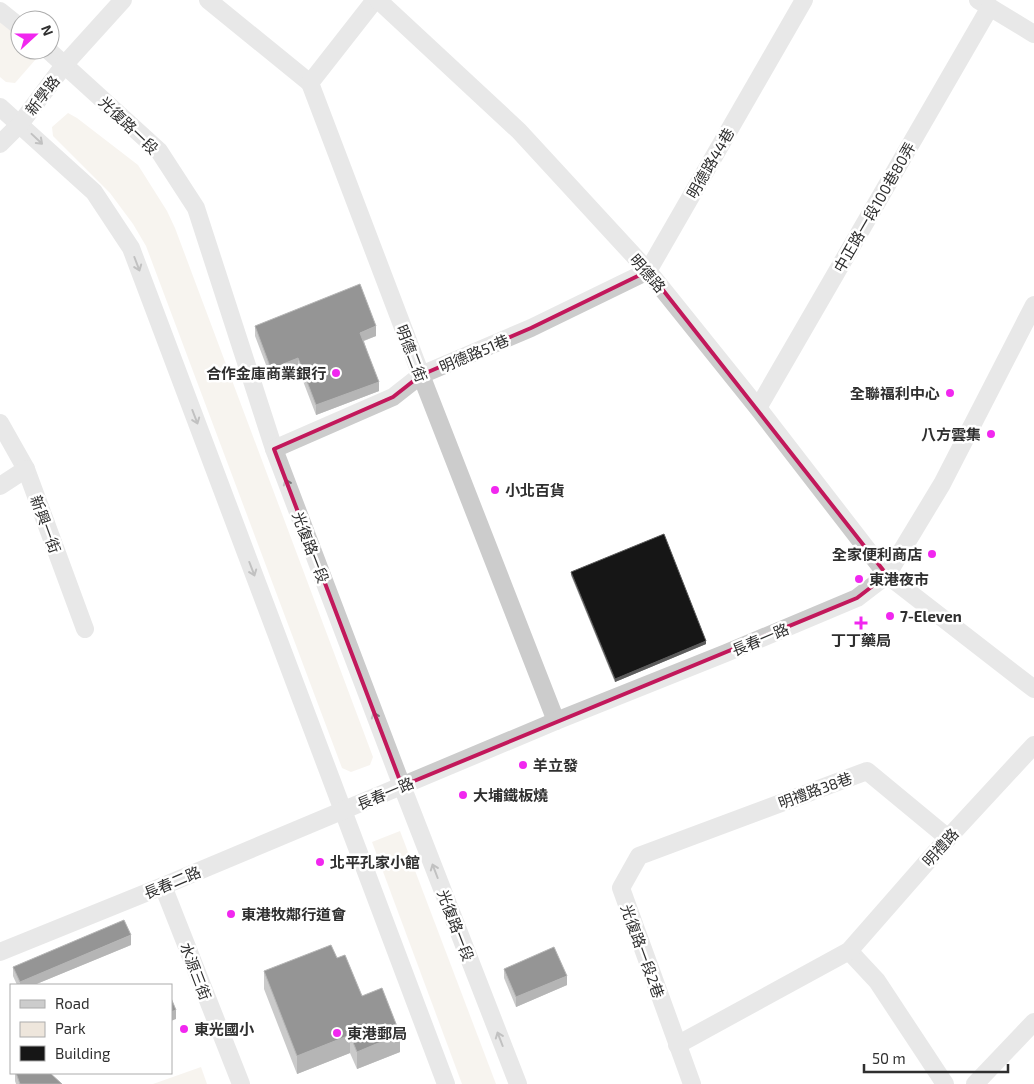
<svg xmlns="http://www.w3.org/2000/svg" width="1034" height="1084" font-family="'Exo 2','Noto Sans TC',sans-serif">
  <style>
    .green { fill: #eee6dc }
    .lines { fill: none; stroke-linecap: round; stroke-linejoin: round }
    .street { stroke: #ccc; stroke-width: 18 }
    .wall { fill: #8a8a8a }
    .shaded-wall { fill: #5c5c5c }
    .building { fill: #161616; stroke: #5c5c5c }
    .oneway { stroke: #767676 }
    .marked { fill: none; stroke: #c2185b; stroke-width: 4; stroke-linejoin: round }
    .poi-dot { fill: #f127ef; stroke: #fff; stroke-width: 2 }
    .labels { text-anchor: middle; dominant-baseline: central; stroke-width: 5; stroke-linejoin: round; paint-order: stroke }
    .street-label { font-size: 15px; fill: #2f2f2f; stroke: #fff }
    .poi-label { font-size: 15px; font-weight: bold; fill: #2f2f2f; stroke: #fff; text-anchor: start }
  </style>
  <rect width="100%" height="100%" fill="#fff"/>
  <g class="green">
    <polygon points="0,20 20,36 20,50 32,50 36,59 15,83 6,82 0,77"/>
    <polygon points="68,113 77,118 138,165 167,211 175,228 373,757 370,765 351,772 342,768 146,246 133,224 110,193 53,136 52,127"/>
    <polygon points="400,831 496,1084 462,1084 372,842"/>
    <polygon points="201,1067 207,1084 153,1084"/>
  </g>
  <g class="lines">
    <g class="street">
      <polyline points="208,0 310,83"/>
      <polyline points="375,0 310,83 421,375 556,721"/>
      <polyline points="378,0 519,131 648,271 758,408 887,575 1034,689"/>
      <polyline points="978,0 1034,34"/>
      <polyline points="0,11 20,27"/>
      <polyline points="48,50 159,151 196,208 274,449 402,786 518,1084"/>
      <polyline points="0,107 94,192 131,248 446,1084"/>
      <polyline points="0,144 20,124 65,64 123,0"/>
      <polyline points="758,408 990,7"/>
      <polyline points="0,423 26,469 85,629"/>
      <polyline points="274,449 393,397 421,375 531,328 648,271 804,0"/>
      <polyline points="0,486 26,469"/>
      <polyline points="163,886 241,1084"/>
      <polyline points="849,951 877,981 945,1084"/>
      <polyline points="0,952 163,886 556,721 726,653 857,598 887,575 916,527 942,484 1034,305"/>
      <polyline points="677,1045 849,951 948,838 1034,745"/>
      <polyline points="692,1084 621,888 639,856 867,771 948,838"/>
      <polyline points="975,1084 1034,1022"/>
    </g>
  </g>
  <g class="wall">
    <polygon points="255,326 376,336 364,341 379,391 316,415 298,368 271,378 255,336"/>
    <polygon points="571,572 706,644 615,682 571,575"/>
    <polygon points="131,945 34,985 17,985 13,976 13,967"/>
    <polygon points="337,958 400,1052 357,1069 350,1053 297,1074 264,989 264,971"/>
    <polygon points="504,969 567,985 516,1007 504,978"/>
    <polygon points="15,1073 50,1073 62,1084 16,1084 15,1081"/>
  </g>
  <g class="shaded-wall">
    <polygon points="376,326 376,336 360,342 360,333"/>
    <polygon points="298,358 298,368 271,378 271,369"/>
    <polygon points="379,382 379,391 316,415 316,405"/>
    <polygon points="706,641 706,644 615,682 615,679"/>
    <polygon points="131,935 131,945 34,985 20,985 20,982"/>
    <polygon points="567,976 567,985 516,1007 516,997"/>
    <polygon points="176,1010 176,1019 171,1021 171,1012"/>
    <polygon points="400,1034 400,1052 357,1069 357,1052"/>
    <polygon points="350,1035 350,1053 297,1074 297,1056"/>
  </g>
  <g class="building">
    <polygon points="360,284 376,326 360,333 379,382 316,405 298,358 271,369 255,326"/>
    <polygon points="664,534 706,641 615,679 571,572"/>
    <polygon points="124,920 131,935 20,982 13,967"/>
    <polygon points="331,945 337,958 345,955 362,996 382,988 400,1034 357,1052 350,1035 297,1056 264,971"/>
    <polygon points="554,947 567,976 516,997 504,969"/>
    <polygon points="171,998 176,1010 171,1012"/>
    <polygon points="16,1073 50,1073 62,1084 20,1084"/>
  </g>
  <defs><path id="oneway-shaft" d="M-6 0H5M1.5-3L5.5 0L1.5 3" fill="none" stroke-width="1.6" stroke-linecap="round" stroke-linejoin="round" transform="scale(1.25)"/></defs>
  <g class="oneway">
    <use href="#oneway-shaft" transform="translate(37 139) rotate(43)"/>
    <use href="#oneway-shaft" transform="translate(137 264) rotate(69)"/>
    <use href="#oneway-shaft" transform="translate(195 417) rotate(69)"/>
    <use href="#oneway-shaft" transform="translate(288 486) rotate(-111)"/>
    <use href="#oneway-shaft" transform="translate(252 569) rotate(69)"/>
    <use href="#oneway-shaft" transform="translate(376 719) rotate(-111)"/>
    <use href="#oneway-shaft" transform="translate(435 871) rotate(-111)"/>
    <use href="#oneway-shaft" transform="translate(500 1039) rotate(-111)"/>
  </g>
  <path d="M0 0H1034V1084H0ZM 648,271 L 887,575 L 857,598 L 402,786 L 274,449 L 393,397 L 421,375 L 531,328 Z" fill="#fff" fill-opacity=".55" fill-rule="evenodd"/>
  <path class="marked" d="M 648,271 L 887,575 L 857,598 L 402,786 L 274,449 L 393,397 L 421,375 L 531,328 Z"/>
  <g class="poi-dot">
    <circle cx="336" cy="373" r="5"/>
    <circle cx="950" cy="393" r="5"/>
    <circle cx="991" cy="434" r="5"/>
    <circle cx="495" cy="490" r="5"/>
    <circle cx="932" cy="554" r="5"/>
    <circle cx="859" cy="579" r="5"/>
    <circle cx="890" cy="616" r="5"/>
    <path d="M858.5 615.5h5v5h5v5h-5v5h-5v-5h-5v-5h5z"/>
    <circle cx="523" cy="765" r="5"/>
    <circle cx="463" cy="795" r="5"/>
    <circle cx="320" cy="862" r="5"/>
    <circle cx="231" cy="914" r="5"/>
    <circle cx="184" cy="1029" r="5"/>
    <circle cx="337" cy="1033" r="5"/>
  </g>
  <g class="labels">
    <g class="street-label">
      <text transform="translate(42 95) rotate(-52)">新學路</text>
      <text transform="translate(129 125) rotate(44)">光復路一段</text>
      <text transform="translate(710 163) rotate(-60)">明德路44巷</text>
      <text transform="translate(874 207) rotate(-60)">中正路一段100巷80弄</text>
      <text transform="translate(648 273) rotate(49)">明德路</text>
      <text transform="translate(412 353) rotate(69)">明德二街</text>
      <text transform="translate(474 353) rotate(-23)">明德路51巷</text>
      <text transform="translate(46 524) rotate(70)">新興一街</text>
      <text transform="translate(311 547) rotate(69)">光復路一段</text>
      <text transform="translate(760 639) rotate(-23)">長春一路</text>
      <text transform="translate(815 790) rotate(-20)">明禮路38巷</text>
      <text transform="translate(385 793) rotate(-23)">長春一路</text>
      <text transform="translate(940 847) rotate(-48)">明禮路</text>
      <text transform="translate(172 882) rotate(-23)">長春二路</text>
      <text transform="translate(456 925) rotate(69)">光復路一段</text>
      <text transform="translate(643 951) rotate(70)">光復路一段2巷</text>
      <text transform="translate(196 971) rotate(69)">水源三街</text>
    </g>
    <g class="poi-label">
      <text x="326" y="373" text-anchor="end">合作金庫商業銀行</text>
      <text x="940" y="393" text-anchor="end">全聯福利中心</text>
      <text x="981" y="434" text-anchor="end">八方雲集</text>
      <text x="505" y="490">小北百貨</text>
      <text x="922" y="554" text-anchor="end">全家便利商店</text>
      <text x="869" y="579">東港夜市</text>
      <text x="900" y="616">7-Eleven</text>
      <text x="861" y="640" text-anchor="middle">丁丁藥局</text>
      <text x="533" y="765">羊立發</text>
      <text x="473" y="795">大埔鐵板燒</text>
      <text x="330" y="862">北平孔家小館</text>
      <text x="241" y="914">東港牧鄰行道會</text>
      <text x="194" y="1029">東光國小</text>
      <text x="347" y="1033">東港郵局</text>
    </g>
  </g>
  <rect x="10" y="984" width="162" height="90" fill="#ffffff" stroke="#acacac"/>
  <rect x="20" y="1000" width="25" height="8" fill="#cccccc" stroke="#acacac"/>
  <text x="55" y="1009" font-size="15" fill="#2f2f2f">Road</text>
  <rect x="20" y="1022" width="25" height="15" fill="#eee6dc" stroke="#acacac"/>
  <text x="55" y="1034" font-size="15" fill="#2f2f2f">Park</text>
  <rect x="20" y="1046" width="25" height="15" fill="#161616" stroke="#acacac"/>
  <text x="55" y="1059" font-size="15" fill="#2f2f2f">Building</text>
  <g transform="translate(35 35) rotate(69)"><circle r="24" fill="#ffffff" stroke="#acacac"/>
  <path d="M0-4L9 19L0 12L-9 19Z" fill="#f127ef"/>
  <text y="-8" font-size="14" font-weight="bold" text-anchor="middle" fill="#2f2f2f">N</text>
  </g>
  <path d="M864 1064v8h144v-8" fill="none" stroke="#2f2f2f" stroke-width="2.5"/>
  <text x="872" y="1064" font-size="15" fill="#2f2f2f" stroke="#ffffff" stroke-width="4" paint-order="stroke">50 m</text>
</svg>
